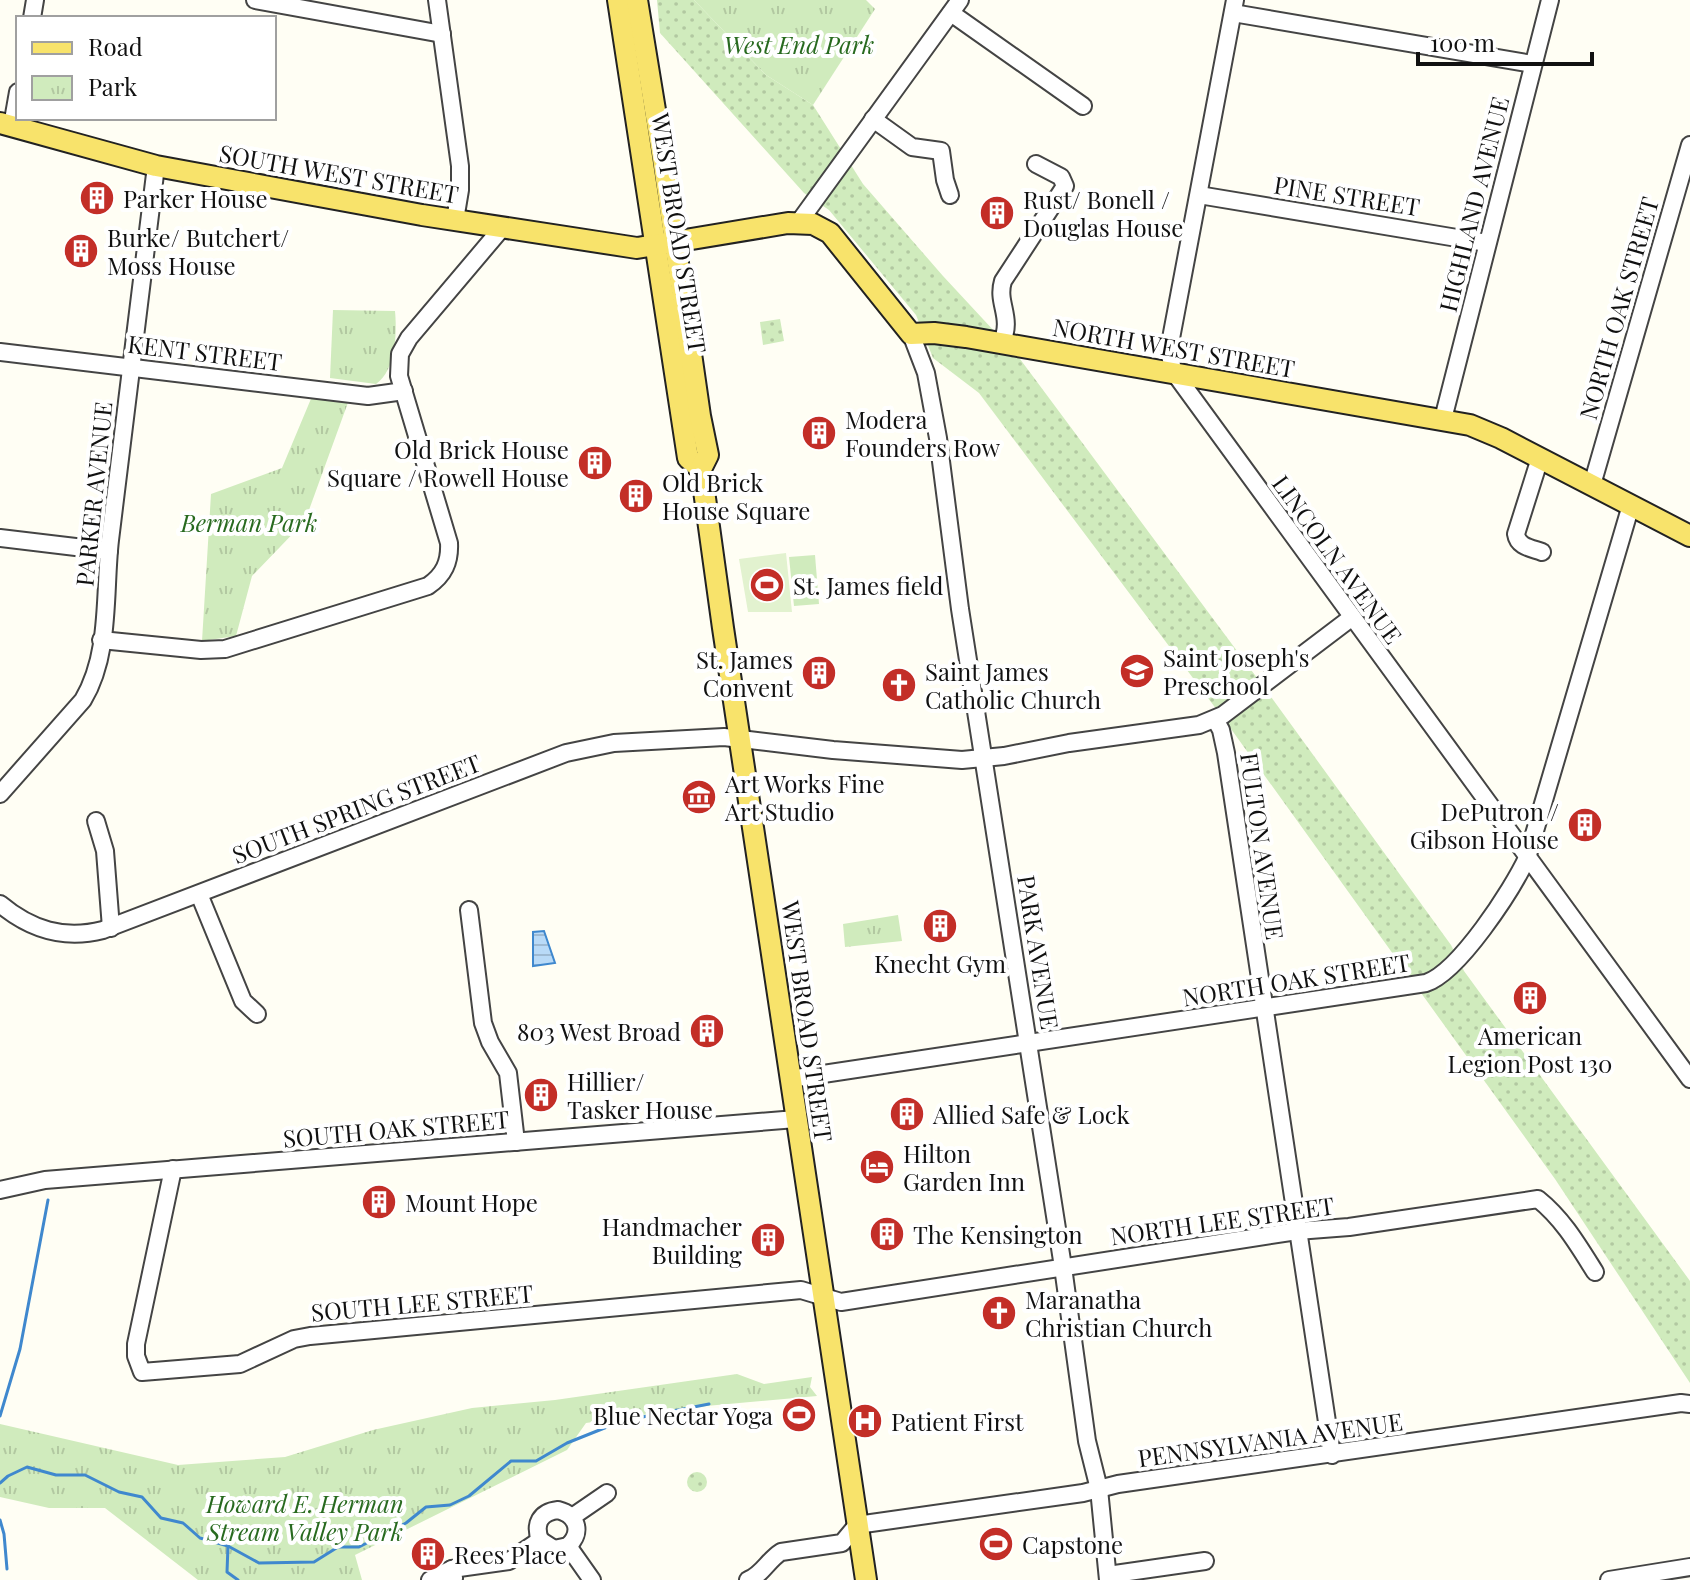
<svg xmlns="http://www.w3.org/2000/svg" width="1690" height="1580" font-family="'Playfair Display',serif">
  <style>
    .grass { fill: url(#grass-dots) }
    .park { fill: url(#park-tufts) }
    .pitch { fill: #e2f2cf }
    .water { fill: url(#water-rules); stroke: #3f88ce; stroke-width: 2 }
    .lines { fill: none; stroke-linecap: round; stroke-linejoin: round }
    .stream { stroke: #3f88ce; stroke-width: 3 }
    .minor-casing { stroke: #444; stroke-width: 20 }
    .major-casing { stroke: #222; stroke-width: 24 }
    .minor { stroke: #fff; stroke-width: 16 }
    .major { stroke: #f8e36b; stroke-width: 20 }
    .labels { text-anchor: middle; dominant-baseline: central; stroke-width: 8; stroke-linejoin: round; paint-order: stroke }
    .park-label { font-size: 24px; font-style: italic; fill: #286a1f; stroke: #fff }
    .street-label { font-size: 24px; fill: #111; stroke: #fff }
    .poi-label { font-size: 24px; fill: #111; stroke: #fff; text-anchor: start }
  </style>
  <defs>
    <pattern id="grass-dots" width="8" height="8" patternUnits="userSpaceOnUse" patternTransform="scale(2)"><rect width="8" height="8" fill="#d0ebbd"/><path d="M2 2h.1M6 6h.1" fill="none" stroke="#b2c8a1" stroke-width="1.8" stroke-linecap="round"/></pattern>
    <pattern id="park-tufts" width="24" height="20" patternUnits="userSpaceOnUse" patternTransform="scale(2)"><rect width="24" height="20" fill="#d0ebbd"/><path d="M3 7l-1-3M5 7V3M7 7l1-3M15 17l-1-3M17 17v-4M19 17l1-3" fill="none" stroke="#b2c8a1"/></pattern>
    <pattern id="water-rules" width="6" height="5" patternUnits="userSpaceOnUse" patternTransform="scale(2)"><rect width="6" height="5" fill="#b9daf7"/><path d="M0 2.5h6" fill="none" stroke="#9ebad3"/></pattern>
  </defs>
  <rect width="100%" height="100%" fill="#fffef4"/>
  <g class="grass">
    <polygon points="657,0 694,0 766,75 813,105 863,184 943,276 1020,359 1269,694 1451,945 1464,971 1690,1281 1690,1383 1555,1179 1226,722 979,393 933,358 916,315 829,210 804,193 660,33"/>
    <polygon points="780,319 784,341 763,345 760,322"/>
    <circle cx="697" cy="1482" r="10"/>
  </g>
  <g class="park">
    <polygon points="694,0 866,0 875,9 813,105 766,75"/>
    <path d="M 333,310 L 395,311 C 397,333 396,370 376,384 L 330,378 Z"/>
    <polygon points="313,394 350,397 305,521 252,576 236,636 202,641 211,494 282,468"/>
    <polygon points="815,555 819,604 794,606 789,557"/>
    <polygon points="898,915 902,941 845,947 843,924"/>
    <polygon points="737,1374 764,1384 812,1377 810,1387 817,1396 706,1406 586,1423 567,1450 355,1555 362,1580 198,1580 105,1508 49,1508 0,1497 0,1424 178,1465 285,1457 373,1430 472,1408 555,1400"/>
  </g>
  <polygon class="pitch" points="786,553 792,612 748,612 739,559"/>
  <polygon class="water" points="544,931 555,963 533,966 533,932"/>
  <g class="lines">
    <g class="stream">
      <polyline points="0,1416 20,1349 48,1200"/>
      <polyline points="0,1483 8,1476 27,1467 56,1475 85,1475 119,1492 142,1497 161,1518 183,1523 200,1538 228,1546 259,1563 314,1562 338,1547 359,1547 406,1523 426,1507 450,1505 469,1496 511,1461 536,1461 567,1443 622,1421 709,1404"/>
      <polyline points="0,1520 4,1534 7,1569"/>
      <polyline points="228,1546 227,1572 238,1580"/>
    </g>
    <g class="minor-casing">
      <g id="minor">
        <polyline points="255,0 442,34"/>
        <polyline points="437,0 460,166 460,190 455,220"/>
        <polyline points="1235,0 1169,349 1173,371 1690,1079"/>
        <polyline points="951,13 1083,106"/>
        <polyline points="1233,13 1532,64"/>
        <polyline points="32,18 35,0"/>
        <polyline points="873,119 912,147 941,151 945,180 950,195"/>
        <polyline points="12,126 18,92"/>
        <polyline points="1199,195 1487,243"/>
        <polyline points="799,222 960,0"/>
        <polyline points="911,334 926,373 938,438 960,609 1063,1267 1087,1441 1099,1489 1108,1580"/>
        <path d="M 1001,344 C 1014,317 996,304 1003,281 L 1065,186 L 1061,177 L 1036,164"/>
        <polyline points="0,352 368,396 404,391"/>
        <polyline points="1443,419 1550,0"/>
        <path d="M 1540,458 L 1516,534 C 1518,547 1531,548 1542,552"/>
        <polyline points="1592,485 1690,145"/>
        <polyline points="0,538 109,551"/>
        <path d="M 101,640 L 201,650 L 225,649 L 428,586 C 444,575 450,562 449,543 L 399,376 L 400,354 L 409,338 L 502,228"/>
        <polyline points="1215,719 1221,730 1226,753 1332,1455"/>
        <path d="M 0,794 L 83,700 C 111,653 104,592 110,540 C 125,415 141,291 156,166"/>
        <polyline points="96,821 105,851 111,928"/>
        <polyline points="199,894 243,1001 257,1014"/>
        <path d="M 0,904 C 31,930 64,940 103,930 L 566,753 L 614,743 L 724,737 L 833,750 L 962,760 L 1004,756 L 1069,743 L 1199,725 L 1223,715 L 1351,618"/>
        <polyline points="469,910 483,1023 490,1042 508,1073 516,1142"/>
        <path d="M 790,1079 L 1426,983 C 1459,972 1512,890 1527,858 L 1631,505"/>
        <path d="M 173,1169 L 136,1344 L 136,1356 L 142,1372 L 240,1364 L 294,1339 L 310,1336 L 801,1290 L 841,1302 L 1297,1231 L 1349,1227 L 1538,1199 C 1563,1219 1578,1245 1595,1272"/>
        <polyline points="0,1190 45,1180 796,1119"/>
        <polyline points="572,1517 607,1493"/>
        <path d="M 540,1540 C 534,1524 540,1512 558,1510 C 577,1515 583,1532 568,1546"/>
        <polyline points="540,1540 554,1549 568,1546"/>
        <polyline points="568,1546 592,1580"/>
        <polyline points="452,1569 509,1561 540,1540"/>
        <polyline points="1108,1575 1205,1561"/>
        <polyline points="430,1580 452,1569 454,1578"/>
        <path d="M 748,1580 C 762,1575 768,1560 781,1552 L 842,1543 L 857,1525 L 1083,1493 L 1118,1484 L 1681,1403 L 1690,1404"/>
        <polyline points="1609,1580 1690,1567"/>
      </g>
    </g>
    <g class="major-casing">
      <g id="major">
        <polyline points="618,0 688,458 701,469"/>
        <polyline points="637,0 663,159 700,416 708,455 701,469 723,628 866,1580"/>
        <polyline points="0,123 156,166 422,215 637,248 788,223 813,224 830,233 911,334 934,333 966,337 1470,425 1501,438 1690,536"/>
      </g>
    </g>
    <use href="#minor" class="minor"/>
    <use href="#major" class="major"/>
  </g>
  <defs>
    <g id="building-disc" transform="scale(1.8)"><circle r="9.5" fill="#c32e27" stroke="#fff"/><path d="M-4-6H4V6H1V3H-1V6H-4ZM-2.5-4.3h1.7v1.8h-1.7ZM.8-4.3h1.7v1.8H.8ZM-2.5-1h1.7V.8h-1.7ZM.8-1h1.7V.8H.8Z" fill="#fff"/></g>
    <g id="stadium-disc" transform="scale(1.8)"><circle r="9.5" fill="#c32e27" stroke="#fff"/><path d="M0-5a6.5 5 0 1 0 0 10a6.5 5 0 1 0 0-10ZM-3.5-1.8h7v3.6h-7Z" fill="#fff"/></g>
    <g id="school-disc" transform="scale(1.8)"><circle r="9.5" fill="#c32e27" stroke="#fff"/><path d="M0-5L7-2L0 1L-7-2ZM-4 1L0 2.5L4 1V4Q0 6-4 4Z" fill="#fff"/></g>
    <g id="church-disc" transform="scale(1.8)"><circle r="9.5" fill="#c32e27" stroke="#fff"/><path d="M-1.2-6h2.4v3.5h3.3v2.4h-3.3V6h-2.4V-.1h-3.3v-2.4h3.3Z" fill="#fff"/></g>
    <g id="museum-disc" transform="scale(1.8)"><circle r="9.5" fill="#c32e27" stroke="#fff"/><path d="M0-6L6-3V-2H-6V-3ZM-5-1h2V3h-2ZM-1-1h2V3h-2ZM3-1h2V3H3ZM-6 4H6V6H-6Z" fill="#fff"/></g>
    <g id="hotel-disc" transform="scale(1.8)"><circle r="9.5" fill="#c32e27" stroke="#fff"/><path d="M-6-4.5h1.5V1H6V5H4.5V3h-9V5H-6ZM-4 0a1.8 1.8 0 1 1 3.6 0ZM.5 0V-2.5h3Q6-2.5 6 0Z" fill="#fff"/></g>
    <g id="hospital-disc" transform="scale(1.8)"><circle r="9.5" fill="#c32e27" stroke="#fff"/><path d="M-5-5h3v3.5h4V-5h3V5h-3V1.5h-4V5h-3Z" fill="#fff"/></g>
  </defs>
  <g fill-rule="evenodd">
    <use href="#building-disc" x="97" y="198"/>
    <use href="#building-disc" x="997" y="213"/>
    <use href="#building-disc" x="81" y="251"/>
    <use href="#building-disc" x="819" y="433"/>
    <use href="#building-disc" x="595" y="463"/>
    <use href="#building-disc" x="636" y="496"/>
    <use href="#stadium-disc" x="767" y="585"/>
    <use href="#school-disc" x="1137" y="671"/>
    <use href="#building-disc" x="819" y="673"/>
    <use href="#church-disc" x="899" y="685"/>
    <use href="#museum-disc" x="699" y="797"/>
    <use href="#building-disc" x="1585" y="825"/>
    <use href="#building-disc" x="940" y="926"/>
    <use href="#building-disc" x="1530" y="998"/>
    <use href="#building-disc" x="707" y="1031"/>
    <use href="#building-disc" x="541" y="1095"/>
    <use href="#building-disc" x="907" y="1114"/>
    <use href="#hotel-disc" x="877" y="1167"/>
    <use href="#building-disc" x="379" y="1202"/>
    <use href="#building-disc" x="887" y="1234"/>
    <use href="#building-disc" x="768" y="1240"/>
    <use href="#church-disc" x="999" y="1313"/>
    <use href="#stadium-disc" x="799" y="1415"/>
    <use href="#hospital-disc" x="865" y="1421"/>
    <use href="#stadium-disc" x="996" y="1544"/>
    <use href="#building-disc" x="428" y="1554"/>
  </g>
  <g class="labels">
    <g class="park-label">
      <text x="799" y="44">West End Park</text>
      <text x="249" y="522">Berman Park</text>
      <text x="305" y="1503">Howard E. Herman<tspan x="305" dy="28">Stream Valley Park</tspan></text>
    </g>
    <g class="street-label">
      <text transform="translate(339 173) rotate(10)">SOUTH WEST STREET</text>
      <text transform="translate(1347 195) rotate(9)">PINE STREET</text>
      <text transform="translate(1473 204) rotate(-76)">HIGHLAND AVENUE</text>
      <text transform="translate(680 233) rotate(81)">WEST BROAD STREET</text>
      <text transform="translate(1618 308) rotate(-74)">NORTH OAK STREET</text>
      <text transform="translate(1174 347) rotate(10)">NORTH WEST STREET</text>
      <text transform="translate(205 352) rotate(7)">KENT STREET</text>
      <text transform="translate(93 494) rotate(-84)">PARKER AVENUE</text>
      <text transform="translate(1338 559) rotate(54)">LINCOLN AVENUE</text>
      <text transform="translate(356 808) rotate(-21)">SOUTH SPRING STREET</text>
      <text transform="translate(1263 846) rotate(82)">FULTON AVENUE</text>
      <text transform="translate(1039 952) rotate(81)">PARK AVENUE</text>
      <text transform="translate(1296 979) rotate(-9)">NORTH OAK STREET</text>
      <text transform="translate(808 1021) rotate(82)">WEST BROAD STREET</text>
      <text transform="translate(396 1128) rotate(-5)">SOUTH OAK STREET</text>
      <text transform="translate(1222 1220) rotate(-8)">NORTH LEE STREET</text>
      <text transform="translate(422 1302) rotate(-5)">SOUTH LEE STREET</text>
      <text transform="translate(1270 1439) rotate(-8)">PENNSYLVANIA AVENUE</text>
    </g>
    <g class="poi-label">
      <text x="123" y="198">Parker House</text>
      <text x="1023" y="199">Rust/ Bonell /<tspan x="1023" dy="28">Douglas House</tspan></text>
      <text x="107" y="237">Burke/ Butchert/<tspan x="107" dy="28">Moss House</tspan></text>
      <text x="845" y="419">Modera<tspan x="845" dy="28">Founders Row</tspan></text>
      <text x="569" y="449" text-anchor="end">Old Brick House<tspan x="569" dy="28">Square / Rowell House</tspan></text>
      <text x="662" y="482">Old Brick<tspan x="662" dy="28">House Square</tspan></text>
      <text x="793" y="585">St. James field</text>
      <text x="1163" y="657">Saint Joseph's<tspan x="1163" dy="28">Preschool</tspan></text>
      <text x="793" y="659" text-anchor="end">St. James<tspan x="793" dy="28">Convent</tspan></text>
      <text x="925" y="671">Saint James<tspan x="925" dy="28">Catholic Church</tspan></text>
      <text x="725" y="783">Art Works Fine<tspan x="725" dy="28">Art Studio</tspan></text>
      <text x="1559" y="811" text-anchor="end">DePutron /<tspan x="1559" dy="28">Gibson House</tspan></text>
      <text x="940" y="963" text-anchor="middle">Knecht Gym</text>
      <text x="681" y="1031" text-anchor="end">803 West Broad</text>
      <text x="1530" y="1035" text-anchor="middle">American<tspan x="1530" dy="28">Legion Post 130</tspan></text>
      <text x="567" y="1081">Hillier/<tspan x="567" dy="28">Tasker House</tspan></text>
      <text x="933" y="1114">Allied Safe &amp; Lock</text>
      <text x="903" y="1153">Hilton<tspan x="903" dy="28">Garden Inn</tspan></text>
      <text x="405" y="1202">Mount Hope</text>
      <text x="742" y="1226" text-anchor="end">Handmacher<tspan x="742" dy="28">Building</tspan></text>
      <text x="913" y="1234">The Kensington</text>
      <text x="1025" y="1299">Maranatha<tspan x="1025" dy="28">Christian Church</tspan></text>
      <text x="773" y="1415" text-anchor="end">Blue Nectar Yoga</text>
      <text x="891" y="1421">Patient First</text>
      <text x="1022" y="1544">Capstone</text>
      <text x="454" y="1554">Rees Place</text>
    </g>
  </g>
  <rect x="16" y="16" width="260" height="104" fill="#ffffff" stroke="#a0a0a0" stroke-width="2"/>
  <rect x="32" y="42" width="40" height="12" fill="#f8e36b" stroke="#a0a0a0" stroke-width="2"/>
  <text x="88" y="56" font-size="24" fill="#111111">Road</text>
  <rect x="32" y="76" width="40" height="24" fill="url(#park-tufts)" stroke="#a0a0a0" stroke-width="2"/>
  <text x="88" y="96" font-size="24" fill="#111111">Park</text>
  <path d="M1418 52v12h174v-12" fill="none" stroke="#111111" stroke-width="4"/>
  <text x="1430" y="52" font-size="24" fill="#111111" stroke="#ffffff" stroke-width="6" paint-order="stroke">100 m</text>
</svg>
